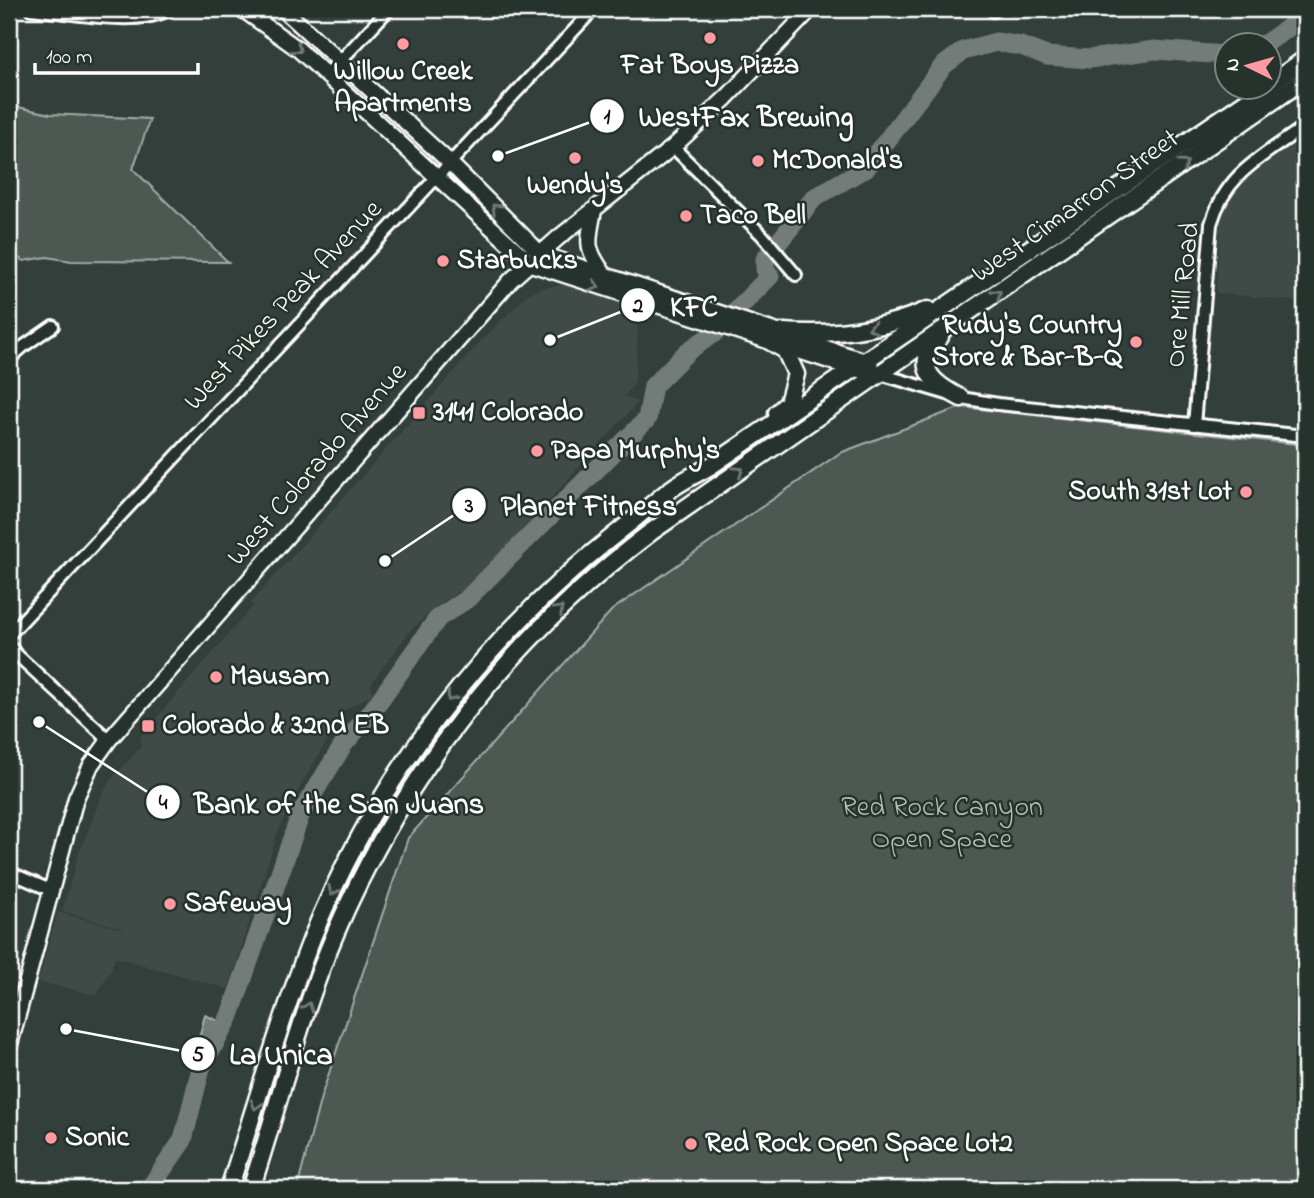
<svg xmlns="http://www.w3.org/2000/svg" width="1314" height="1198" font-family="'Indie Flower',sans-serif">
  <style>
    .built { fill: #404c47 }
    .green { fill: #4d5853; stroke: #a6aca9; stroke-width: 2 }
    .water { fill: #737b78; stroke: #abb0ae; stroke-width: 2 }
    .lines { fill: none; stroke-linecap: round; stroke-linejoin: round }
    .river { stroke: #737b78; stroke-width: 19 }
    .minor-casing { stroke: #fff; stroke-width: 16 }
    .major-casing { stroke: #fff; stroke-width: 19 }
    .highway-casing { stroke: #fff; stroke-width: 21 }
    .minor { stroke: #26332d; stroke-width: 10 }
    .major { stroke: #26332d; stroke-width: 14 }
    .highway { stroke: #26332d; stroke-width: 16 }
    .oneway { stroke: #727a76 }
    .poi-dot { fill: #ff9aa2; stroke: #26332d; stroke-width: 2.5 }
    .labels { text-anchor: middle; dominant-baseline: central; stroke-width: 5; stroke-linejoin: round; paint-order: stroke }
    .poi-label { font-size: 28px; font-weight: bold; fill: #fff; stroke: #26332d; text-anchor: start }
    .street-label { font-size: 28px; fill: #fff; stroke: #26332d }
    .park-label { font-size: 28px; fill: #b8bcba; stroke: #26332d }
    .leader { fill: none; stroke: #fff; stroke-width: 2.5 }
    .callout-dot { fill: #fff; stroke: #26332d; stroke-width: 2.5 }
    .mark-label { font-size: 21px; text-anchor: middle; font-weight: bold; fill: #111 }
    .callout-label { font-size: 30px; text-anchor: middle; font-weight: bold; fill: #fff; stroke: #26332d; stroke-width: 5; stroke-linejoin: round; paint-order: stroke }
  </style>
  <rect width="100%" height="100%" fill="#333f3a"/>
  <filter id="ink" filterUnits="userSpaceOnUse"><feTurbulence type="fractalNoise" baseFrequency=".0143" numOctaves="2"/><feDisplacementMap in="SourceGraphic" scale="14" xChannelSelector="R" yChannelSelector="G"/><feConvolveMatrix kernelMatrix="1 2 1 2 8 2 1 2 1" color-interpolation-filters="sRGB"/></filter>
  <g filter="url(#ink)">
    <g class="built">
      <polygon points="1305,135 1305,302 1216,293 1220,221 1227,203 1239,184"/>
      <polygon points="571,284 639,304 635,383 624,396 638,402 475,582 440,603 409,632 370,685 373,694 339,713 332,732 293,799 277,834 228,989 115,957 111,969 97,995 38,982 58,912 121,929 121,932 122,928 62,911 77,860 102,794 114,776 141,747 140,737 253,606 256,608 251,603 481,341 529,293 541,288"/>
    </g>
    <g class="green">
      <polygon points="9,105 50,114 150,119 133,169 228,262 71,261 47,257 23,261 9,249"/>
      <polygon points="961,407 1305,445 1305,1189 297,1189 321,1097 408,838 612,610 840,453"/>
    </g>
    <polygon class="water" points="205,1015 232,1027 221,1049 208,1064 201,1062 199,1038"/>
    <g class="lines">
      <g class="river">
        <polyline points="1262,46 1305,16"/>
        <polyline points="149,1189 183,1140 201,1068 229,1018 301,813 344,744 372,711 438,618 467,599 647,419 653,386 688,351 713,334 770,276 765,269 765,259 814,198 867,167 943,66 963,51 996,42 1021,46 1047,56 1089,59 1155,50 1226,55"/>
      </g>
      <g class="minor-casing">
        <g id="minor">
          <path d="M 31,9 C 68,12 138,28 170,9"/>
          <polyline points="993,11 995,9"/>
          <polyline points="327,75 389,9"/>
          <polyline points="673,147 762,235 796,275"/>
          <polyline points="9,359 24,346 53,326"/>
          <polyline points="880,374 961,398 998,404 1305,436"/>
          <path d="M 1194,425 L 1211,224 C 1226,172 1264,156 1305,126"/>
          <polyline points="9,635 594,9"/>
          <polyline points="9,645 15,653 109,740"/>
          <polyline points="9,872 50,890"/>
        </g>
      </g>
      <g class="major-casing">
        <g id="major">
          <polyline points="242,9 298,49 531,264 854,369 880,374"/>
          <polyline points="283,9 447,160 541,254 865,361 871,366"/>
          <path d="M 594,210 C 588,243 584,246 605,275"/>
          <polyline points="9,1048 76,798 91,765 109,740 511,280 558,238 673,147 726,98 811,9"/>
        </g>
      </g>
      <g class="highway-casing">
        <g id="highway">
          <polyline points="1268,86 1305,59"/>
          <path d="M 783,332 C 834,336 881,330 928,310"/>
          <path d="M 940,337 C 911,368 934,384 961,398"/>
          <polyline points="764,338 785,350 796,374 788,403 777,413"/>
          <path d="M 229,1189 C 256,1105 280,1020 312,938 C 377,776 485,636 622,529 C 639,516 654,502 671,489 C 683,480 699,473 712,465 L 1266,88"/>
          <path d="M 251,1189 C 279,1104 300,1015 336,932 C 405,772 512,637 651,532 L 1305,79"/>
        </g>
      </g>
      <use href="#minor" class="minor"/>
      <use href="#major" class="major"/>
      <use href="#highway" class="highway"/>
    </g>
    <defs><path id="oneway-chevron" d="M-2-3.5L2.5 0L-2 3.5" fill="none" stroke-width="1.6" stroke-linecap="round" stroke-linejoin="round" transform="scale(1.75)"/></defs>
    <g class="oneway">
      <use href="#oneway-chevron" transform="translate(297 49) rotate(38)"/>
      <use href="#oneway-chevron" transform="translate(1184 164) rotate(-35)"/>
      <use href="#oneway-chevron" transform="translate(496 208) rotate(-135)"/>
      <use href="#oneway-chevron" transform="translate(595 286) rotate(17)"/>
      <use href="#oneway-chevron" transform="translate(997 294) rotate(-35)"/>
      <use href="#oneway-chevron" transform="translate(873 328) rotate(167)"/>
      <use href="#oneway-chevron" transform="translate(739 471) rotate(-34)"/>
      <use href="#oneway-chevron" transform="translate(559 610) rotate(-44)"/>
      <use href="#oneway-chevron" transform="translate(451 697) rotate(129)"/>
      <use href="#oneway-chevron" transform="translate(333 891) rotate(115)"/>
      <use href="#oneway-chevron" transform="translate(308 1007) rotate(-71)"/>
      <use href="#oneway-chevron" transform="translate(256 1105) rotate(107)"/>
    </g>
  </g>
  <g class="poi-dot">
    <circle cx="710" cy="38" r="7"/>
    <circle cx="403" cy="44" r="7"/>
    <circle cx="575" cy="158" r="7"/>
    <circle cx="758" cy="161" r="7"/>
    <circle cx="686" cy="216" r="7"/>
    <circle cx="443" cy="261" r="7"/>
    <circle cx="1136" cy="342" r="7"/>
    <rect x="412" y="406" width="14" height="14" rx="3.5"/>
    <circle cx="537" cy="451" r="7"/>
    <circle cx="1246" cy="492" r="7"/>
    <circle cx="216" cy="677" r="7"/>
    <rect x="141" y="719" width="14" height="14" rx="3.5"/>
    <circle cx="170" cy="904" r="7"/>
    <circle cx="51" cy="1138" r="7"/>
    <circle cx="691" cy="1144" r="7"/>
  </g>
  <g class="labels">
    <g class="poi-label">
      <text x="710" y="66" text-anchor="middle">Fat Boys Pizza</text>
      <text x="403" y="72" text-anchor="middle">Willow Creek<tspan x="403" dy="32">Apartments</tspan></text>
      <text x="772" y="161">McDonald's</text>
      <text x="575" y="186" text-anchor="middle">Wendy's</text>
      <text x="700" y="216">Taco Bell</text>
      <text x="457" y="261">Starbucks</text>
      <text x="1122" y="326" text-anchor="end">Rudy's Country<tspan x="1122" dy="32">Store &amp; Bar-B-Q</tspan></text>
      <text x="433" y="413">3141 Colorado</text>
      <text x="551" y="451">Papa Murphy's</text>
      <text x="1232" y="492" text-anchor="end">South 31st Lot</text>
      <text x="230" y="677">Mausam</text>
      <text x="162" y="726">Colorado &amp; 32nd EB</text>
      <text x="184" y="904">Safeway</text>
      <text x="65" y="1138">Sonic</text>
      <text x="705" y="1144">Red Rock Open Space Lot2</text>
    </g>
    <g class="street-label">
      <text transform="translate(1076 207) rotate(-35)">West Cimarron Street</text>
      <text transform="translate(1184 295) rotate(-84)">Ore Mill Road</text>
      <text transform="translate(284 306) rotate(-47)">West Pikes Peak Avenue</text>
      <text transform="translate(318 465) rotate(-49)">West Colorado Avenue</text>
    </g>
    <g class="park-label">
      <text x="942" y="808">Red Rock Canyon<tspan x="942" dy="32">Open Space</tspan></text>
    </g>
  </g>
  <path class="leader" d="M498 156L607 116M550 340L638 305M385 561L469 505M39 722L163 802M66 1029L198 1054"/>
  <g class="callout-dot">
    <circle cx="498" cy="156" r="7"/>
    <circle cx="550" cy="340" r="7"/>
    <circle cx="385" cy="561" r="7"/>
    <circle cx="39" cy="722" r="7"/>
    <circle cx="66" cy="1029" r="7"/>
    <circle cx="607" cy="116" r="18"/>
    <circle cx="638" cy="305" r="18"/>
    <circle cx="469" cy="505" r="18"/>
    <circle cx="163" cy="802" r="18"/>
    <circle cx="198" cy="1054" r="18"/>
  </g>
  <g class="mark-label">
    <text x="607" y="123">1</text>
    <text x="638" y="312">2</text>
    <text x="469" y="512">3</text>
    <text x="163" y="809">4</text>
    <text x="198" y="1061">5</text>
  </g>
  <g class="callout-label">
    <text x="746" y="126">WestFax Brewing</text>
    <text x="694" y="316">KFC</text>
    <text x="589" y="515">Planet Fitness</text>
    <text x="339" y="813">Bank of the San Juans</text>
    <text x="281" y="1064">La Unica</text>
  </g>
  <rect width="1314" height="1198" fill="none" stroke="#26332d" stroke-width="35"/>
  <rect x="18" y="18" width="1279" height="1163" fill="none" stroke="#fff" stroke-width="2.5" filter="url(#ink)"/>
  <g transform="translate(1248 66) rotate(275)"><circle r="33" fill="#26332d" stroke="#7d8581" stroke-width="2"/>
  <path d="M0-5L12 26L0 18L-12 26Z" fill="#ff9aa2"/>
  <text y="-10" font-size="19" font-weight="bold" text-anchor="middle" fill="#ffffff">N</text>
  </g>
  <path d="M35 63v10h163v-10" fill="none" stroke="#ffffff" stroke-width="3.5"/>
  <text x="46" y="63" font-size="21" fill="#ffffff" stroke="#26332d" stroke-width="5" paint-order="stroke">100 m</text>
</svg>
